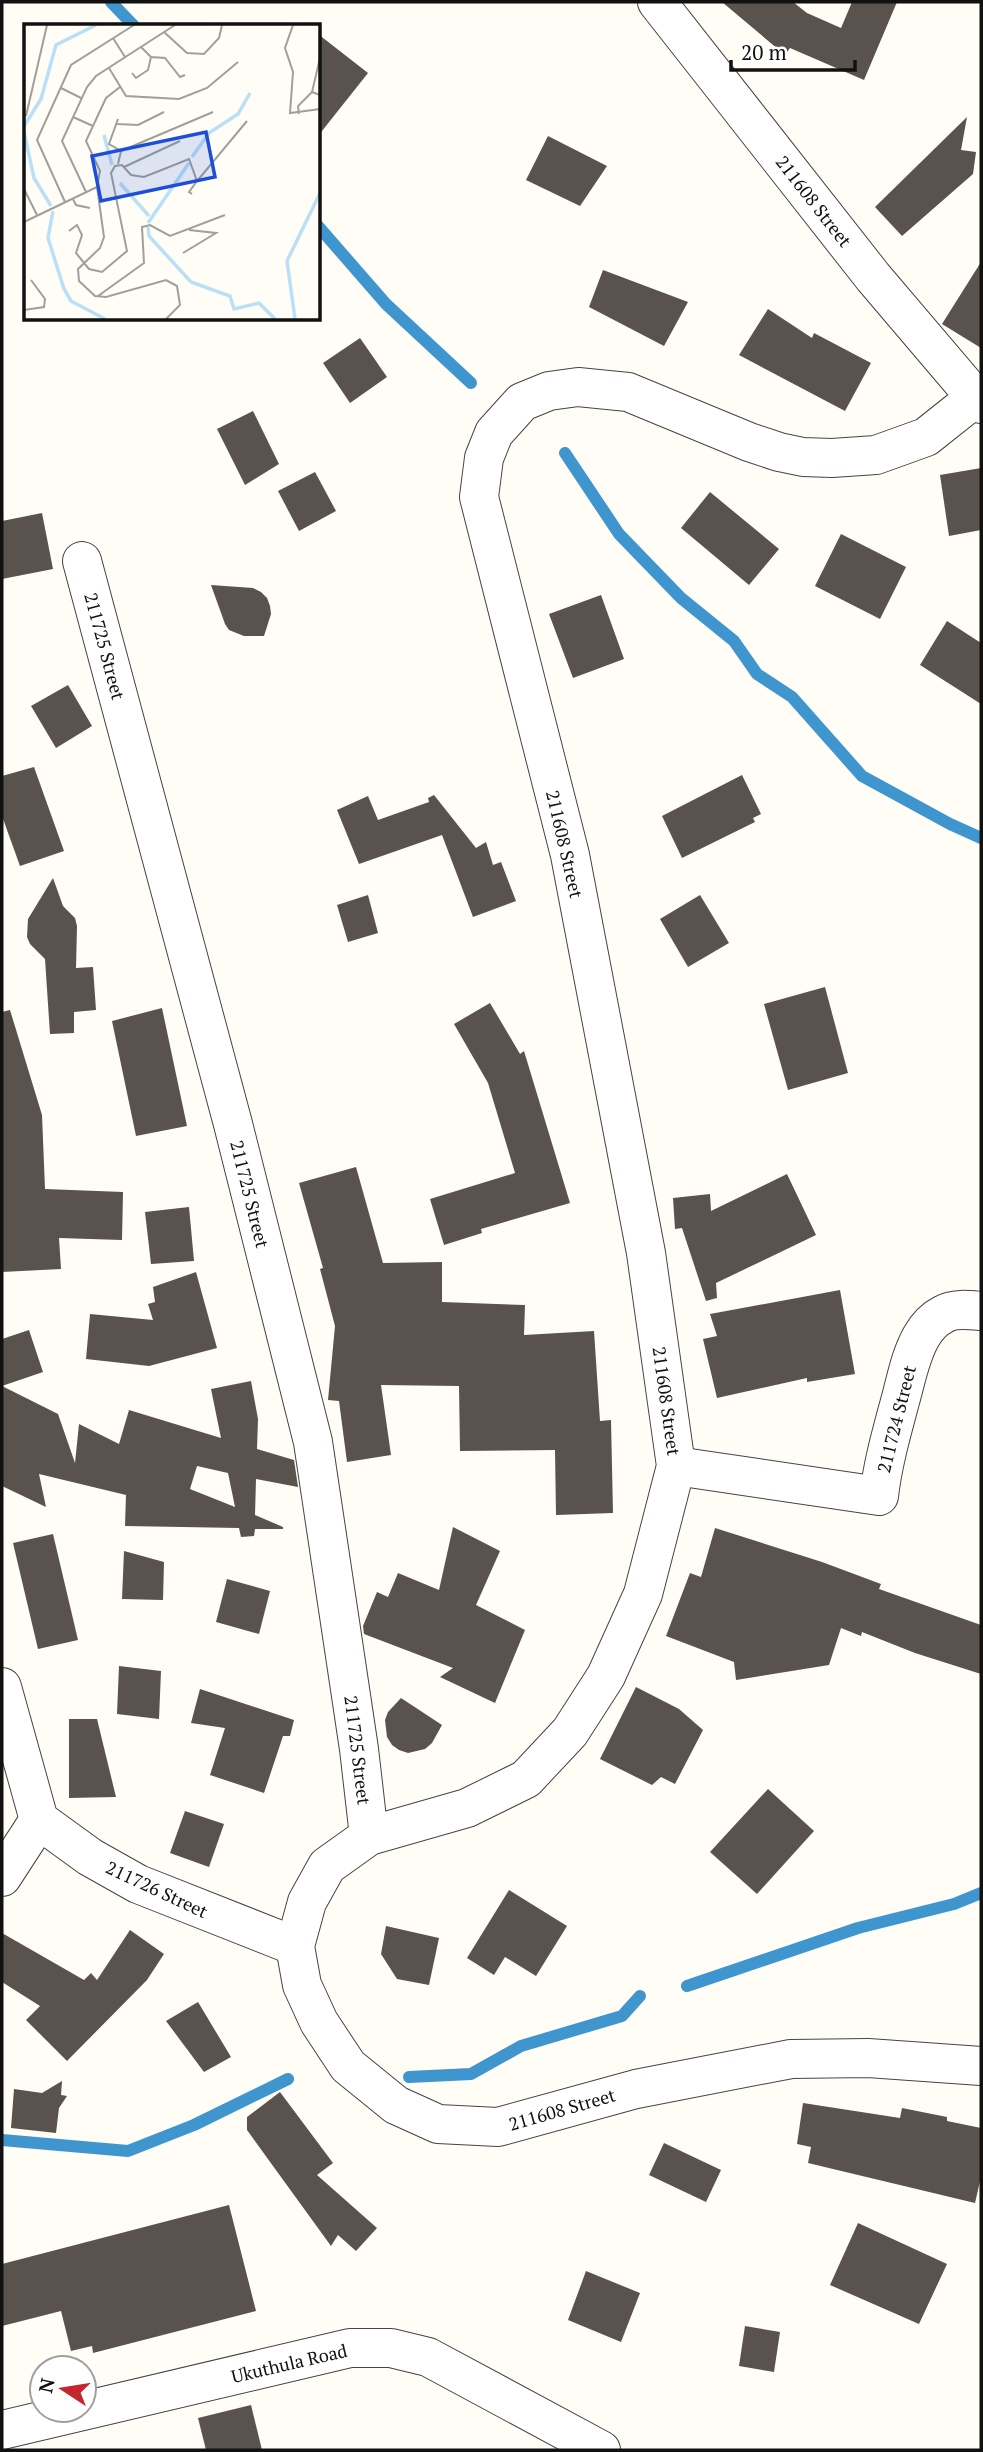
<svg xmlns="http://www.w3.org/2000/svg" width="983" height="2452" font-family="'PT Serif',serif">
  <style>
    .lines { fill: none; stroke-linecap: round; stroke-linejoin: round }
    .stream { stroke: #3f96cf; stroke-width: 12 }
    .building { fill: #5a524d; fill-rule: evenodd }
    .minor-casing { stroke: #444; stroke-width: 40 }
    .minor { stroke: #fff; stroke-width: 38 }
    .labels { text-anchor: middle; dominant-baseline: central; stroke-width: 7; stroke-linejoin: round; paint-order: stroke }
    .street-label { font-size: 18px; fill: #111; stroke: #fff }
    .inset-river { fill: none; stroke: #b9e0f7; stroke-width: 3.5 }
    .inset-road { fill: none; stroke: #a09f9a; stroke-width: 2 }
    .view { fill: #1d4ed8; fill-opacity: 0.15; stroke: #1d4ed8; stroke-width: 3.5 }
    .inset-edge { fill: none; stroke: #111; stroke-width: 3.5 }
  </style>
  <rect width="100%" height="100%" fill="#fffdf5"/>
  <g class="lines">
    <g class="stream">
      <polyline points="111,2 134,26"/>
      <polyline points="318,226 386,304 471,383"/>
      <polyline points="565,453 619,534 681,598 734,641 757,674 792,697 862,776 950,824 981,838"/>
      <polyline points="687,1986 858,1928 954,1904 981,1893"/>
      <polyline points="409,2077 471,2074 521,2046 622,2016 640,1996"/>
      <polyline points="2,2140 128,2151 194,2125 288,2079"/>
    </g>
  </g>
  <g class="building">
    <polygon points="722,2 793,2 807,13 841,28 852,2 897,2 864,80 790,48 785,55"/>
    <polygon points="318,34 368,73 318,136"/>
    <polygon points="967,117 961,150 976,152 973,174 902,236 875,207"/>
    <polygon points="548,136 607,166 580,206 526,180"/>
    <polygon points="981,262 981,348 942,324"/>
    <polygon points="603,270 688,302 664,346 589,307"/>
    <polygon points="768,309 812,338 814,333 871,363 845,411 739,355"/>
    <polygon points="360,338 387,377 350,403 323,363"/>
    <polygon points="253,411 279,464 245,485 217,429"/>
    <polygon points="981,468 981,530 949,536 940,475"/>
    <polygon points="315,472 336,511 299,531 278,491"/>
    <polygon points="710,492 779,549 749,585 681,528"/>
    <polygon points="42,513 53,569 2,579 2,521"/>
    <polygon points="841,534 906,567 880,619 815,586"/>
    <polygon points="211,585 253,588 261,592 267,598 270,606 271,614 264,636 244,636 229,630 225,624"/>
    <polygon points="601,595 624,659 573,678 549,614"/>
    <polygon points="947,621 981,643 981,704 920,665"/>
    <polygon points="68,685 92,726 56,748 31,706"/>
    <polygon points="34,767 64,851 20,866 2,816 2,776"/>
    <polygon points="742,775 761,814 753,818 755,822 682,858 662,816"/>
    <polygon points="434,795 476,848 486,842 493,865 501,862 516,901 473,917 442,835 359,864 337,810 368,796 378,820 429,802 428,798"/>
    <polygon points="53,878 63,906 75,918 77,926 76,968 93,967 96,1010 74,1012 74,1033 50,1034 45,959 30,944 27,937 28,919"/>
    <polygon points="368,895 378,933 348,942 337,905"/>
    <polygon points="700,895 729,943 688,967 660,919"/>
    <polygon points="825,987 848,1073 788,1090 764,1004"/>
    <polygon points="490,1003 520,1054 524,1051 570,1203 481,1229 482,1233 444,1245 430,1199 515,1173 488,1083 454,1024"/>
    <polygon points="162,1008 187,1126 136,1136 112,1021"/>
    <polygon points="10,1010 42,1115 45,1189 123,1192 122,1240 59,1238 61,1269 2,1272 2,1012"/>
    <polygon points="356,1167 383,1263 442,1262 442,1302 525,1305 524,1335 594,1331 600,1421 611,1420 613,1513 556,1515 555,1450 460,1451 459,1386 381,1385 391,1455 347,1462 339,1401 328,1400 335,1326 320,1269 323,1268 299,1183"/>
    <polygon points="787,1174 816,1235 716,1283 717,1298 706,1301 682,1228 675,1229 673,1198 710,1194 711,1211"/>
    <polygon points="189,1207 194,1261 151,1264 145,1212"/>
    <polygon points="196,1272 217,1348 149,1366 86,1359 90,1314 153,1320 148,1304 155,1302 153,1287"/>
    <polygon points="840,1290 855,1374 807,1382 807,1378 717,1398 703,1339 717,1336 710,1314"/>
    <path d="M 29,1330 L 43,1372 L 2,1386 L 58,1414 L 75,1463 L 79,1424 L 119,1444 L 129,1410 L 221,1438 L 211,1389 L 251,1381 L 258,1419 L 257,1449 L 294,1460 L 298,1487 L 256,1479 L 255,1515 L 283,1527 L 283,1529 L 255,1529 L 254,1536 L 241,1537 L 239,1528 L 125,1526 L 126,1495 L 39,1474 L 46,1507 L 2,1486 L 2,1339 ZM 197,1466 L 228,1473 L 235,1507 L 190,1489 Z"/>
    <polygon points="453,1527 500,1551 476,1605 525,1630 495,1703 440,1677 453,1668 364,1634 363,1626 377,1592 388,1597 398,1573 439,1590"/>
    <polygon points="715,1528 822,1562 881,1584 879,1589 981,1625 981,1674 915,1653 862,1632 861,1636 841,1628 829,1665 736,1680 734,1662 666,1636 690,1573 701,1577"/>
    <polygon points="53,1534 78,1640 38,1649 13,1543"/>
    <polygon points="124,1551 164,1562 163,1600 122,1599"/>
    <polygon points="227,1579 270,1591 259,1634 216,1622"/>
    <polygon points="119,1666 161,1671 159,1719 117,1714"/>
    <polygon points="636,1687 679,1709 703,1730 675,1784 661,1777 652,1785 600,1759"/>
    <polygon points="200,1689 294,1720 290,1736 283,1736 264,1793 210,1775 225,1728 191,1723"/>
    <polygon points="401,1698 442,1725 432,1743 425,1749 408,1753 399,1750 392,1745 387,1737 385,1720 388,1712"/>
    <polygon points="69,1719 97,1719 116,1797 69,1798"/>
    <polygon points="768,1789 814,1831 757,1894 710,1852"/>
    <polygon points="185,1811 224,1824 209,1867 170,1853"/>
    <polygon points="509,1890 567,1926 536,1976 505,1957 494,1975 467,1958"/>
    <polygon points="386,1926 439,1938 429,1985 397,1979 381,1954"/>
    <polygon points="130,1930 164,1954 147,1980 67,2061 26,2020 40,2006 2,1982 2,1933 84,1980 91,1973 97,1980"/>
    <polygon points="198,2002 231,2057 204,2072 166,2021"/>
    <polygon points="62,2081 61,2095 67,2096 59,2108 56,2133 11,2128 14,2089 42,2093"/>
    <polygon points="280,2092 333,2163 317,2175 377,2228 356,2251 338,2235 331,2246 247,2130 247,2117"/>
    <polygon points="803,2103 900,2118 902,2108 947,2117 947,2121 981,2128 981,2177 975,2203 808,2163 811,2147 797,2144"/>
    <polygon points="664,2143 721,2170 706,2202 649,2175"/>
    <polygon points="229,2205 256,2311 93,2353 92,2346 71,2351 61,2311 2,2326 2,2264"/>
    <polygon points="858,2223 947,2264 919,2324 830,2285"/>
    <polygon points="586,2271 640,2293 621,2342 568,2320"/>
    <polygon points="745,2326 780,2332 774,2372 739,2366"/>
    <polygon points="251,2405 262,2450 206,2450 198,2418"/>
  </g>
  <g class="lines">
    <g class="minor-casing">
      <g id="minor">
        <polyline points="657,2 873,277 981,404"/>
        <polyline points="975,398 926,437 876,455 832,458 803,457 779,452 749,442 628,392 578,387 549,391 522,402 494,433 484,458 479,497 570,855 646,1253 676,1466 643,1594 606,1676 570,1732 526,1779 467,1808 369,1836 327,1866 307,1902 295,1946 302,1985 319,2022 348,2066 396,2105 438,2124 498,2127 636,2089 791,2059 868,2058 981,2066"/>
        <polyline points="82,561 233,1124 313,1442 359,1749 369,1836"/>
        <path d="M 676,1466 L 879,1496 C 883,1461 893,1428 902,1394 C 907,1375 911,1355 921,1337 C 926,1328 934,1319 944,1314 C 954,1308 970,1310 981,1311"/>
        <polyline points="2,1687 39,1820 90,1857 138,1884 295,1946"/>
        <polyline points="2,1877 39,1820"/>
        <polyline points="2,2430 350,2348 391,2348 428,2357 601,2450"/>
      </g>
    </g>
    <use href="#minor" class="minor"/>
  </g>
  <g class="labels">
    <g class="street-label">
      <text transform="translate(814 201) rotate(52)">211608 Street</text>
      <text transform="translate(105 646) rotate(75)">211725 Street</text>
      <text transform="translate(565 844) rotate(77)">211608 Street</text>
      <text transform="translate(250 1194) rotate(76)">211725 Street</text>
      <text transform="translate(667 1401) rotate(82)">211608 Street</text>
      <text transform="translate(896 1419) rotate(-76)">211724 Street</text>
      <text transform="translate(358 1750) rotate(83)">211725 Street</text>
      <text transform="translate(157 1889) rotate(25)">211726 Street</text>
      <text transform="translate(562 2109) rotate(-16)">211608 Street</text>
      <text transform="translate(289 2363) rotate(-13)">Ukuthula Road</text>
    </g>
  </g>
  <g transform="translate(24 24)">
    <rect width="296" height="296" fill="#fffdf5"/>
    <path class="inset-river" d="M 0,102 L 17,75 L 32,21 L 72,1M 0,108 L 10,154 L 27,182M 80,111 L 88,141M 168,133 L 185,109 L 214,90 L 226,69M 96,159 L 125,192M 29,187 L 24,214 L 40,265 L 47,277 L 81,295M 124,199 L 165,139M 124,203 L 125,212 L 167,258 L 206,272 L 210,285 L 235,279 L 251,295M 271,295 L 263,237 L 296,169"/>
    <path class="inset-road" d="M 269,1 L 261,24 L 269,48 L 266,89 L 296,85M 140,8 L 163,29 L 180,30 L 195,14 L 198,1M 89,14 L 101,33M 117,23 L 127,33 L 141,34 L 156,53 L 161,51M 296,34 L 288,68 L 296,71M 85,44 L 102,72 L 155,75 L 183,64 L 214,38M 108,49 L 112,54 L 124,46 L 127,33M 37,64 L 57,74M 275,90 L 274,82 L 288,68M 2,92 L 23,1M 49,93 L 69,102M 94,95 L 85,120 L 97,127M 93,100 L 114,101 L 140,88M 94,140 L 97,127 L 189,88M 100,143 L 156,117M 73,163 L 80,213 L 76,224 L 54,245 L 55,257 L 71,272 L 82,273 L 142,256 L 153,262 L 156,281 L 142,295M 0,165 L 13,191M 62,168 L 38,117 L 63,63 L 72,52 L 151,1M 168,170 L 165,168 L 173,157 L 223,97M 49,175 L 52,181 L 66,184M 41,178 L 13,116 L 47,41 L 110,1M 0,198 L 73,163 L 76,147 L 62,117 L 82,74 L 96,63M 45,207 L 53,201 L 58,211 L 52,229 L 65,245 L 78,248 L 103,227 L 87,149 L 91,142 L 98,141 L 107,151 L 120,153 L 165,135 L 173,157M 159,229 L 192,209 L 165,206M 74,272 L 120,239 L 118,203 L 126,201 L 146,212 L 201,191M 0,286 L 20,283 L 21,275 L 7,256"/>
    <path class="view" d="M 182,108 L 191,153 L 77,177 L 68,132 Z"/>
    <rect width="296" height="296" class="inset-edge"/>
  </g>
  <rect width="983" height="2452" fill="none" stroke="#111111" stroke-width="7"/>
  <g transform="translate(63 2389) rotate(282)"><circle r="33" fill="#ffffff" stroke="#a0a0a0" stroke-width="2"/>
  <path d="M0-5L12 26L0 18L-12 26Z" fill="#c4262e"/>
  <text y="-10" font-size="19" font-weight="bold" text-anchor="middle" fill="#111111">N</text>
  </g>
  <path d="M731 60v10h124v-10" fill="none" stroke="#111111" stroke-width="3.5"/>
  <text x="741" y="60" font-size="21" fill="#111111" stroke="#ffffff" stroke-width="5" paint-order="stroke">20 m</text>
</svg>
